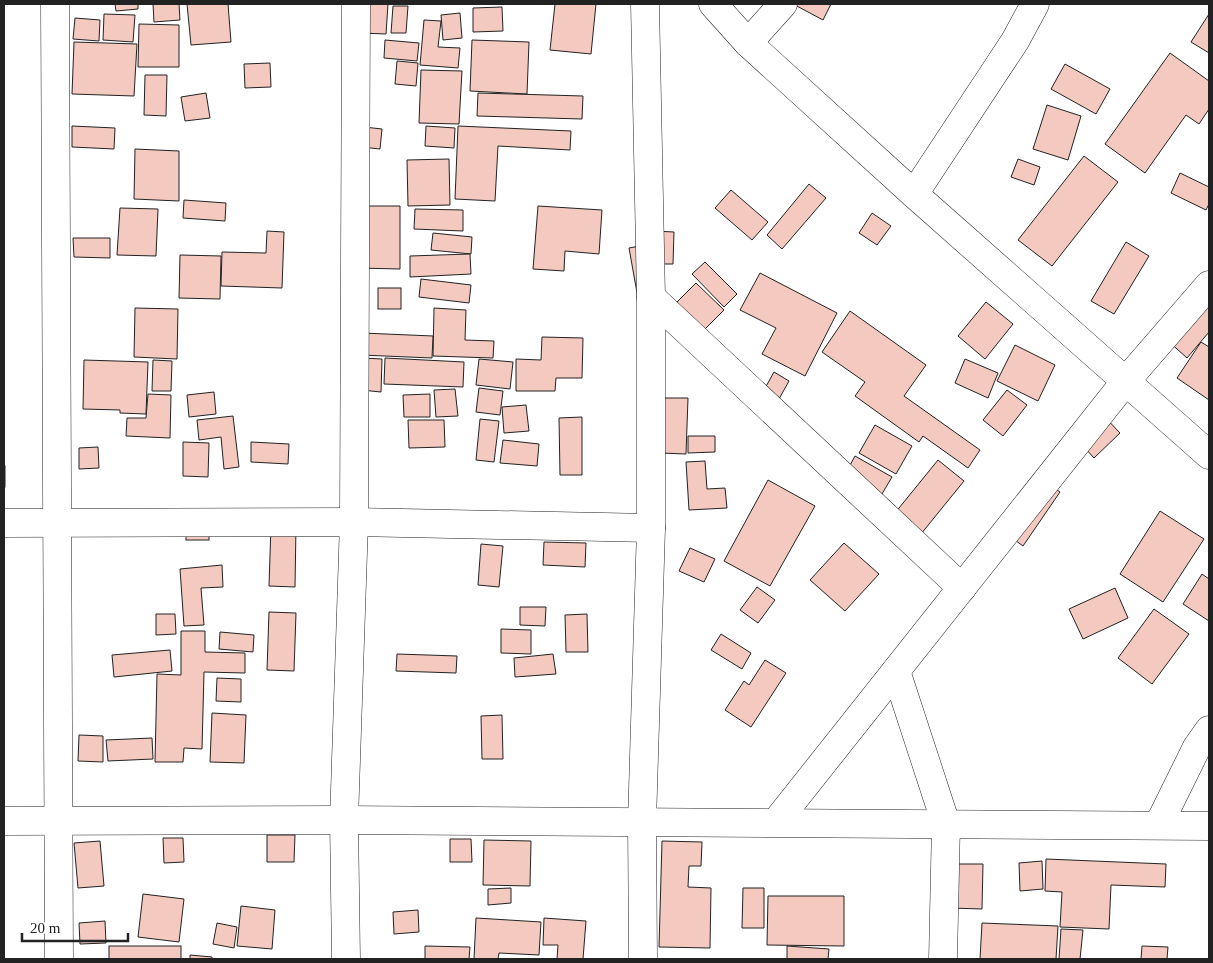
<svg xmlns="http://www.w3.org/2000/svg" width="1213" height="963" font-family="Georgia,serif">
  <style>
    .building { fill: #f3c9c0; stroke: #222 }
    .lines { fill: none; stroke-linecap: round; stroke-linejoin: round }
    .minor-casing { stroke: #222; stroke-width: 29 }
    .tertiary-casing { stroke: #222; stroke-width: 29 }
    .minor { stroke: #fff; stroke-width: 28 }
    .tertiary { stroke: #fff; stroke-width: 28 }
  </style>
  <rect width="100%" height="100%" fill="#fff"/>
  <g class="building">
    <polygon points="115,4 138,4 138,9 116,11"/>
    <polygon points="153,4 179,4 180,20 154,22"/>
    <polygon points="187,4 228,4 231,42 191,45"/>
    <polygon points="363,4 388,4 386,34 361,33"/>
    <polygon points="555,4 596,4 591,54 550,50"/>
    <polygon points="793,4 831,4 823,20"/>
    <polygon points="393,6 408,6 406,33 391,33"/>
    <polygon points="502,7 503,31 473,32 473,8"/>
    <polygon points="460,13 462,38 443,40 441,15"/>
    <polygon points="104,14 135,15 133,42 103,40"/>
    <polygon points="1209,14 1209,53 1191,42"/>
    <polygon points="75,18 100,20 99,41 73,39"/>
    <polygon points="424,20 441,21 438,47 460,48 458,68 420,65"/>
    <polygon points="139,24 179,25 179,67 138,67"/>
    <polygon points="385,40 419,43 417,61 384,58"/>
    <polygon points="472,40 529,42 527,94 470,91"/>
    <polygon points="74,42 137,44 134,96 72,94"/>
    <polygon points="1170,53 1209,81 1209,109 1199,124 1186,115 1145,173 1105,144"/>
    <polygon points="397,61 418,63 416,86 395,84"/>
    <polygon points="270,63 271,87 245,88 244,64"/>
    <polygon points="1065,64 1110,89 1096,114 1051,89"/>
    <polygon points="421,70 462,71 459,124 419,123"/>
    <polygon points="145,75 167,75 166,116 144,115"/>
    <polygon points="206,93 210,118 185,121 181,97"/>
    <polygon points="478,93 583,96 582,119 477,116"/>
    <polygon points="1047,105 1081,116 1068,160 1033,149"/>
    <polygon points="72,126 115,128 114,149 72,147"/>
    <polygon points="355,126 382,129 380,149 352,146"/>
    <polygon points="426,126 455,128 454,148 425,146"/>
    <polygon points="458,126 571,131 570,150 498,146 495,201 455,199"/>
    <polygon points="135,149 179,151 179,201 134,199"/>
    <polygon points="1084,156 1118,182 1052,266 1018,240"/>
    <polygon points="449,159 450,205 408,206 407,160"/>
    <polygon points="1018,159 1040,167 1034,185 1011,177"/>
    <polygon points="1180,173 1209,187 1209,204 1206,210 1171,193"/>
    <polygon points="809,184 826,198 782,249 767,235"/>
    <polygon points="731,190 768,222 752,240 715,208"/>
    <polygon points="184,200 226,203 225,221 183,218"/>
    <polygon points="359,206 400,206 400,269 358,268"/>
    <polygon points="538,206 602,210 599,254 565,251 564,271 533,269"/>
    <polygon points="120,208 158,209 156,256 117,255"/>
    <polygon points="415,209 463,210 463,231 414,229"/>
    <polygon points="872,213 891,226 877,245 859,233"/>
    <polygon points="267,231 284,232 282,288 221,286 222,252 266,253"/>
    <polygon points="654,231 674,232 673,264 653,264"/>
    <polygon points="433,233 472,237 471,254 431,250"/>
    <polygon points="73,238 110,238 110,258 74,257"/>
    <polygon points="1126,242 1149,256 1114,314 1091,301"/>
    <polygon points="645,245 639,304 629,248"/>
    <polygon points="470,254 471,274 410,277 410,256"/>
    <polygon points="180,255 221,256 220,299 179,298"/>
    <polygon points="705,262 737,294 724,307 692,274"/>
    <polygon points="760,273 837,313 805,376 762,354 776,328 740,310"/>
    <polygon points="421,279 471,285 469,303 419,297"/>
    <polygon points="696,283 724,310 693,341 665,314"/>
    <rect x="378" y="288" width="23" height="21"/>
    <polygon points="1209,291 1209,332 1187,358 1167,340"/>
    <polygon points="986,302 1013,324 985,359 958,336"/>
    <polygon points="135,308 178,309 177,359 134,357"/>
    <polygon points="434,308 466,310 465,340 494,341 493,358 433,356"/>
    <polygon points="850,311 926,365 904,396 980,450 968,468 923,436 919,442 855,396 865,382 822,352"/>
    <polygon points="362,333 433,336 432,358 361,355"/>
    <polygon points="542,337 583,338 582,378 556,378 555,391 516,391 516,359 541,360"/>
    <polygon points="1201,342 1209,347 1209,400 1177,378"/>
    <polygon points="1015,345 1055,365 1038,401 997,381"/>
    <polygon points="363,358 382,359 381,392 361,390"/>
    <polygon points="385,358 464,362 463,387 384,384"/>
    <polygon points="479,359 513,362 510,389 476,385"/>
    <polygon points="965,359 998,373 988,398 955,383"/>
    <polygon points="84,360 148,362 146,414 120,413 120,410 83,409"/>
    <polygon points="153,360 172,361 171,391 152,391"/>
    <polygon points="774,372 789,381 774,408 759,399"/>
    <polygon points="479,388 503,391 500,415 476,412"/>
    <polygon points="455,389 458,416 436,417 434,390"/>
    <polygon points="1007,390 1027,405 1003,436 983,420"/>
    <polygon points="214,392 216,414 189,417 187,395"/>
    <polygon points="148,394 171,395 170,438 126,436 127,418 146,418"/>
    <polygon points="430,394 430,417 404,417 403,395"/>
    <polygon points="663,398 688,398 686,454 661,453"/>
    <polygon points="526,405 529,431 504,433 502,407"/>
    <polygon points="1101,413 1120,433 1094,458 1075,437"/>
    <polygon points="233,416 239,467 224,469 221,437 199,440 197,420"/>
    <polygon points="582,417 582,475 560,475 559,418"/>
    <polygon points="480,419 499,421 494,462 476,460"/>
    <polygon points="408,420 444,420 445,447 409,448"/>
    <polygon points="875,425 912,446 896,474 859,453"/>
    <polygon points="688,436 715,436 715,452 688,453"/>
    <polygon points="503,440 539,444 537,466 500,463"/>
    <polygon points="183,442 209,443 208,477 183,476"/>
    <polygon points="251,442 289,444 288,464 251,462"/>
    <polygon points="98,447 99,468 79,469 79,448"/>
    <polygon points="855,456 892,477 879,499 843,478"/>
    <polygon points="938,460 964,481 912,545 886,524"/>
    <polygon points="705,461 707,489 725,488 727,508 689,510 686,462"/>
    <rect x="4" y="466" width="1" height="21"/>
    <polygon points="1038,477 1060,492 1023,546 1001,530"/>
    <polygon points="768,480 815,506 770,586 724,561"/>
    <polygon points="1160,511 1204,539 1163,602 1120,574"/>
    <polygon points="271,525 296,526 295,587 269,586"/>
    <rect x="186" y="526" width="23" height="14"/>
    <polygon points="544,542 586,543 585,567 543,565"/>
    <polygon points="844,543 879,574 845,611 810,580"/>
    <polygon points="481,544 503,546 499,587 478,585"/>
    <polygon points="690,548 715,559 704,582 679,571"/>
    <polygon points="222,565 223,587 201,588 204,625 184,626 180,569"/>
    <polygon points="1202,574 1209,579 1209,621 1183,604"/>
    <polygon points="757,587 775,600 758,623 740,610"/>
    <polygon points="1115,588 1128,618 1083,639 1069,609"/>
    <polygon points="520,607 546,607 545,626 520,625"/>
    <polygon points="1154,609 1189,634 1152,684 1118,658"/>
    <polygon points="269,612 296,613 294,671 267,670"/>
    <polygon points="156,614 175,614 176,634 156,635"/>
    <polygon points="587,614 588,652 566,652 565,615"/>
    <polygon points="501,629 531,630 531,654 501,653"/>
    <polygon points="181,631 205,631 205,652 245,653 245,673 204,672 202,749 184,748 183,762 155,762 157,674 181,675"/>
    <polygon points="220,632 254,635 253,652 219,649"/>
    <polygon points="721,634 751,653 742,669 711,650"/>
    <polygon points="170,650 172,671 114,677 112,655"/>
    <polygon points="397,654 457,656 456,673 396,671"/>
    <polygon points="553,654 556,674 515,677 514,658"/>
    <polygon points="765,660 786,673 751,727 725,710 744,681 749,685"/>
    <polygon points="217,678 241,679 241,702 216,701"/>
    <polygon points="212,713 246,715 244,763 210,762"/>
    <polygon points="502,715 503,759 482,759 481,716"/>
    <polygon points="79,735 103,736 103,762 78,761"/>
    <polygon points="152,738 153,759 108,761 106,740"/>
    <polygon points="267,835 295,835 294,862 267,862"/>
    <polygon points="163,838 183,838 184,862 164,863"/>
    <polygon points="450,839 471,839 472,862 450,862"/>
    <polygon points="484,840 531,841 530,886 483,885"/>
    <polygon points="100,841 104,886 78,888 74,843"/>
    <polygon points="662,841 702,842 701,866 689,866 688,887 711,888 710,948 659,947"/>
    <polygon points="1046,859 1166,864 1165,887 1111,885 1109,929 1060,927 1062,892 1045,891"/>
    <polygon points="1042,861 1043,889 1020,891 1019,863"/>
    <polygon points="951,864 983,864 982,909 950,908"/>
    <polygon points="511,888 511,903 488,905 488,889"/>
    <polygon points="743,888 764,888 764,928 742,928"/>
    <polygon points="143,894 184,899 179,942 138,937"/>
    <polygon points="768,896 844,896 844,946 767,945"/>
    <polygon points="241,906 275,910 272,949 237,946"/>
    <polygon points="418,910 419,932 394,934 393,912"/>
    <polygon points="476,918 541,922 539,955 499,953 498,959 474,959"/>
    <polygon points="544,918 586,921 583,959 557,959 558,945 543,945"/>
    <polygon points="105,921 106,943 80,944 79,923"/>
    <polygon points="217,923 237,927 234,948 213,944"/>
    <polygon points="982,923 1058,926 1056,959 980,959"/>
    <polygon points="1061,929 1083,930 1080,959 1059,959"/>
    <rect x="109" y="946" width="72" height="13"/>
    <polygon points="425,946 470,947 469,959 425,959"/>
    <polygon points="787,946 829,949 828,959 787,959"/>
    <polygon points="1142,946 1168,947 1167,959 1141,959"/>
    <polygon points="190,955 212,957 212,959 190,959"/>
  </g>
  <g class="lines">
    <g class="minor-casing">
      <g id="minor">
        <polyline points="55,4 59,959"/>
        <polyline points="713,4 748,43 914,194 1209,455"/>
        <polyline points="748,43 783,4"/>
        <polyline points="914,194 1015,41 1035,4"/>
        <polyline points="651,297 962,588"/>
        <polyline points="4,523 354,522 651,528"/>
        <polyline points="896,671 946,824 943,959"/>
        <polyline points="776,822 1125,382 1209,285"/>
        <polyline points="346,959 344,820 354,522 356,4"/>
        <polyline points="643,959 642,822 651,528 651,297 645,4"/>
      </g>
    </g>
    <g class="tertiary-casing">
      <g id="tertiary">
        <polyline points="4,821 344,820 1209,826"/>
        <polyline points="1159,824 1197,747 1209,730"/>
      </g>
    </g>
    <use href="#minor" class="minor"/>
    <use href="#tertiary" class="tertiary"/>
  </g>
  <rect width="1213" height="963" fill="none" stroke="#222222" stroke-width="10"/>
  <path d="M22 933v8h106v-8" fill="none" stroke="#222222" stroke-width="2.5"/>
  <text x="30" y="933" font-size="15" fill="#222222" stroke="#ffffff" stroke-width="4" paint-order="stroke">20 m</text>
</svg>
